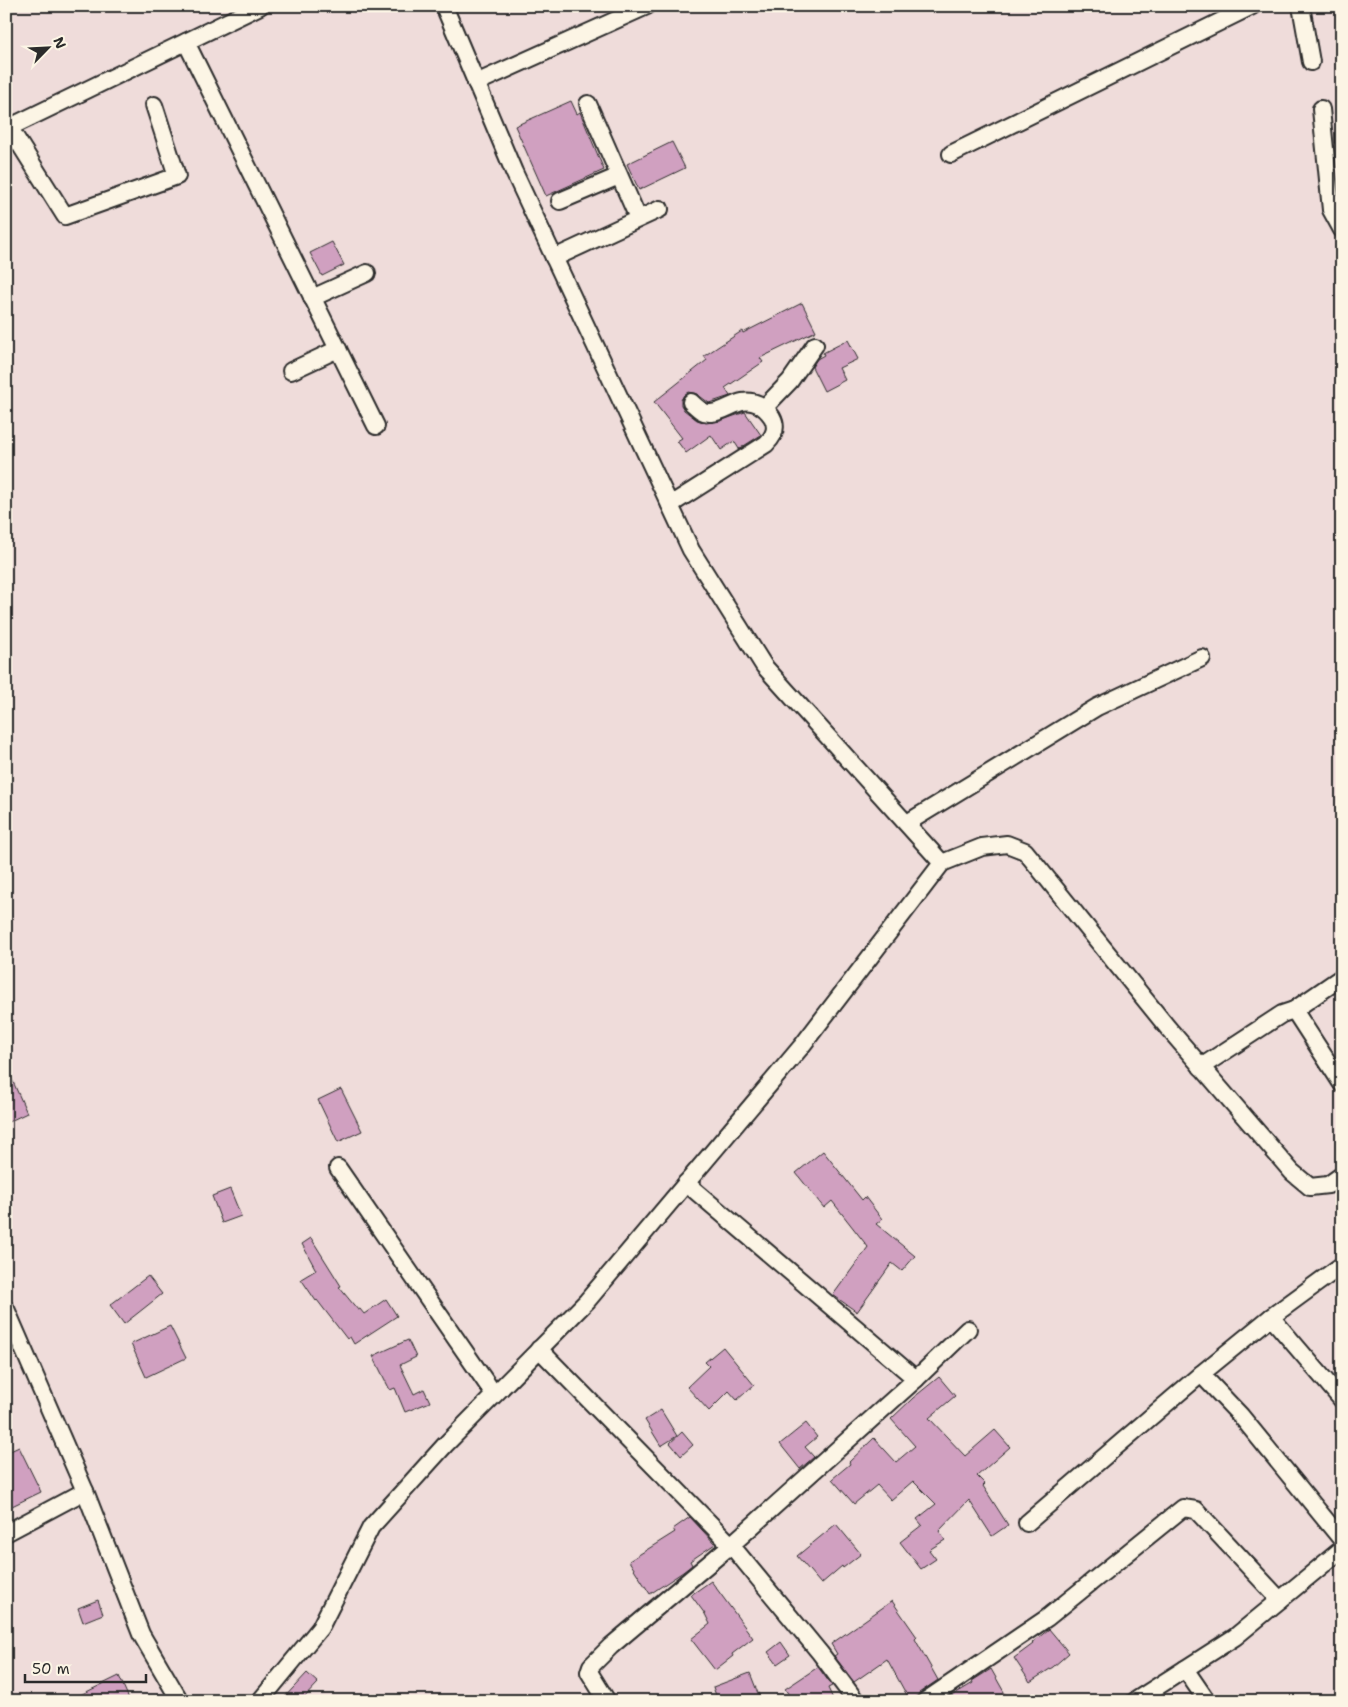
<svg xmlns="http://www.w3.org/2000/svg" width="1348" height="1707" font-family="'Shantell Sans',sans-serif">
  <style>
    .building { fill: #d0a0c0; stroke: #2b2b2b }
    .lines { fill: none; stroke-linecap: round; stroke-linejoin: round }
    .minor-casing { stroke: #2b2b2b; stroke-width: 20 }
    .minor { stroke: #fcf5e5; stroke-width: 16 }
  </style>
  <rect width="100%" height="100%" fill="#efdcda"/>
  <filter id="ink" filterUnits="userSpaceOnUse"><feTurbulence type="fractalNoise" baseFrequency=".02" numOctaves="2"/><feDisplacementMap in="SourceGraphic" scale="10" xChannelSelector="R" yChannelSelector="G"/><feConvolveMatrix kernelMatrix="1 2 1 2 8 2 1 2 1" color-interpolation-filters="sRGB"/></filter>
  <g filter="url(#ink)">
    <g class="building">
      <polygon points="571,101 577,114 580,112 604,170 546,196 515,126"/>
      <polygon points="672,142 685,168 639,190 627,164"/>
      <polygon points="332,242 344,265 322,276 310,253"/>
      <polygon points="802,303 816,331 760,358 763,362 725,388 730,396 709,403 697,394 688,392 684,395 681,400 681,405 684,410 697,420 706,423 720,421 745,412 761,435 739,449 734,441 721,450 711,435 686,453 677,441 682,438 654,402 707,360 704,356 742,331 743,333"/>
      <polygon points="848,340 858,359 839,368 845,380 824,391 812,367 817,359 824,355 823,353"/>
      <polygon points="6,1066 27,1113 6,1123"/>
      <polygon points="341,1089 362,1131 338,1142 318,1100"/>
      <polygon points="823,1151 862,1200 865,1197 882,1219 876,1224 915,1256 902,1271 892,1263 857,1312 833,1295 868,1247 832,1201 824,1208 796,1173"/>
      <polygon points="230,1189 241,1216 222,1223 212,1196"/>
      <polygon points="311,1238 341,1286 339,1287 358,1310 360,1309 364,1314 386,1299 397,1316 354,1344 350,1337 347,1339 317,1300 316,1301 301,1279 316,1270 302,1244"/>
      <polygon points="148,1276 162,1294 124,1324 110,1305"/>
      <polygon points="170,1326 186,1358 146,1377 131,1344"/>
      <polygon points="408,1340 416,1357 400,1365 414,1394 424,1389 430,1402 405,1412 395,1388 390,1390 373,1356"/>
      <polygon points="723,1347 754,1385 737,1400 729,1391 709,1411 687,1387 709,1366 705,1362"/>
      <polygon points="939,1377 955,1396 929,1418 965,1456 995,1430 1010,1447 977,1476 985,1484 983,1486 1008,1525 992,1536 969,1500 939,1531 945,1540 929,1550 936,1559 921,1569 900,1542 922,1525 917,1519 936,1504 913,1481 891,1500 877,1485 854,1504 832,1479 850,1464 849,1462 874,1438 896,1462 915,1446 891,1419 913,1398"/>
      <polygon points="661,1410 677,1436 661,1446 645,1420"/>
      <polygon points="806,1423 817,1437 805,1447 814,1457 800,1469 780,1444"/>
      <polygon points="682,1432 693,1445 681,1456 670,1443"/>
      <polygon points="19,1447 41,1492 12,1506 6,1493 6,1453"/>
      <polygon points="690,1517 715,1544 690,1561 692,1565 683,1572 650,1594 629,1561 675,1532 673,1529"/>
      <polygon points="836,1524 861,1554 843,1568 842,1566 821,1584 797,1556"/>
      <polygon points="711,1581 753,1638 732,1654 733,1656 715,1670 691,1639 710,1624 705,1614 691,1595"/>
      <polygon points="98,1600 103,1614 83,1622 78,1608"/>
      <polygon points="892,1601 917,1637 915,1639 938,1680 919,1693 915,1701 910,1701 887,1659 854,1682 834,1656 837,1654 831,1644"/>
      <polygon points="1049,1629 1069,1653 1053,1667 1030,1682 1014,1658 1033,1644 1032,1643"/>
      <polygon points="781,1642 790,1655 777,1664 768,1652"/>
      <polygon points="818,1667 832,1686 828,1688 834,1701 793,1701 785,1689"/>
      <polygon points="991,1669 1009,1701 943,1701 973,1683 972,1681"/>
      <polygon points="307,1673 318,1683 301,1701 281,1701"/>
      <polygon points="750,1673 761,1701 718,1701 713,1687"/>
      <polygon points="119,1676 130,1701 68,1701"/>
    </g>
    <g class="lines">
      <g class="minor-casing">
        <g id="minor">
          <polyline points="1301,6 1311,62"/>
          <polyline points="186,42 376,426"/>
          <polyline points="476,83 647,6"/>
          <polyline points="588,104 638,218"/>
          <polyline points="1321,109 1331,210 1342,230"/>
          <polyline points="9,127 65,216 177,176 154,105"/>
          <polyline points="6,129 260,6"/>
          <polyline points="951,154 1252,6"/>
          <polyline points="560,201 619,176"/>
          <polyline points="554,258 660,209"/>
          <polyline points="312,298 367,273"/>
          <polyline points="291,371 338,349"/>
          <polyline points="765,407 790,381 815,345"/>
          <path d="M 670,505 L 766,444 C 774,436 778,428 772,417 C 768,411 764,407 758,404 C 740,395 728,412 711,413 C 702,414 697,407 691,402"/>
          <polyline points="907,823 1097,707 1202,658"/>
          <polyline points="942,863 982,847 1007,844 1025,851 1168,1028 1292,1172 1310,1187 1328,1185 1342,1175"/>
          <polyline points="1294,1010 1342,1084"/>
          <polyline points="1201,1067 1282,1014 1294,1010 1342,977"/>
          <polyline points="338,1168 494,1394"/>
          <polyline points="686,1183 916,1379"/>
          <polyline points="6,1309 85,1491"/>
          <polyline points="1271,1317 1342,1400"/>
          <polyline points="539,1349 731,1545 820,1653 856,1701"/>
          <polyline points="1201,1374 1241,1416 1342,1540"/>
          <polyline points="1027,1523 1201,1374 1271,1317 1342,1265"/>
          <polyline points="6,1533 85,1491 141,1634 180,1701"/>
          <polyline points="1185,1669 1207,1701"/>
          <polyline points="260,1701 320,1628 371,1527 445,1445 587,1301 801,1047 942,863 764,666 691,550 514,172 444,6"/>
          <polyline points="607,1701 589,1672 591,1666 611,1646 731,1545 916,1379 968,1329"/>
          <polyline points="925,1701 1047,1618 1183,1508 1196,1510 1280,1600"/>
          <polyline points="1135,1701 1235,1637 1342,1549"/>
        </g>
      </g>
      <use href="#minor" class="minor"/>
    </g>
  </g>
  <rect width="1348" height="1707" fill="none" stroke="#fcf5e5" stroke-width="25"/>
  <rect x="12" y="12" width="1323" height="1682" fill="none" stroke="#2b2b2b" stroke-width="2" filter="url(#ink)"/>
  <g transform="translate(48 48) rotate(66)" stroke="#fcf5e5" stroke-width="4" paint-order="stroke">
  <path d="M0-4L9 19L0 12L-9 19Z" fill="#2b2b2b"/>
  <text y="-8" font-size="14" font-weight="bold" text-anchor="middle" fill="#2b2b2b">N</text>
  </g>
  <path d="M25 1674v8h121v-8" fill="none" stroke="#2b2b2b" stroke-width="2.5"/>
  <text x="32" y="1674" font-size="15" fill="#2b2b2b" stroke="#fcf5e5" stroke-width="4" paint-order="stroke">50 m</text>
</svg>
